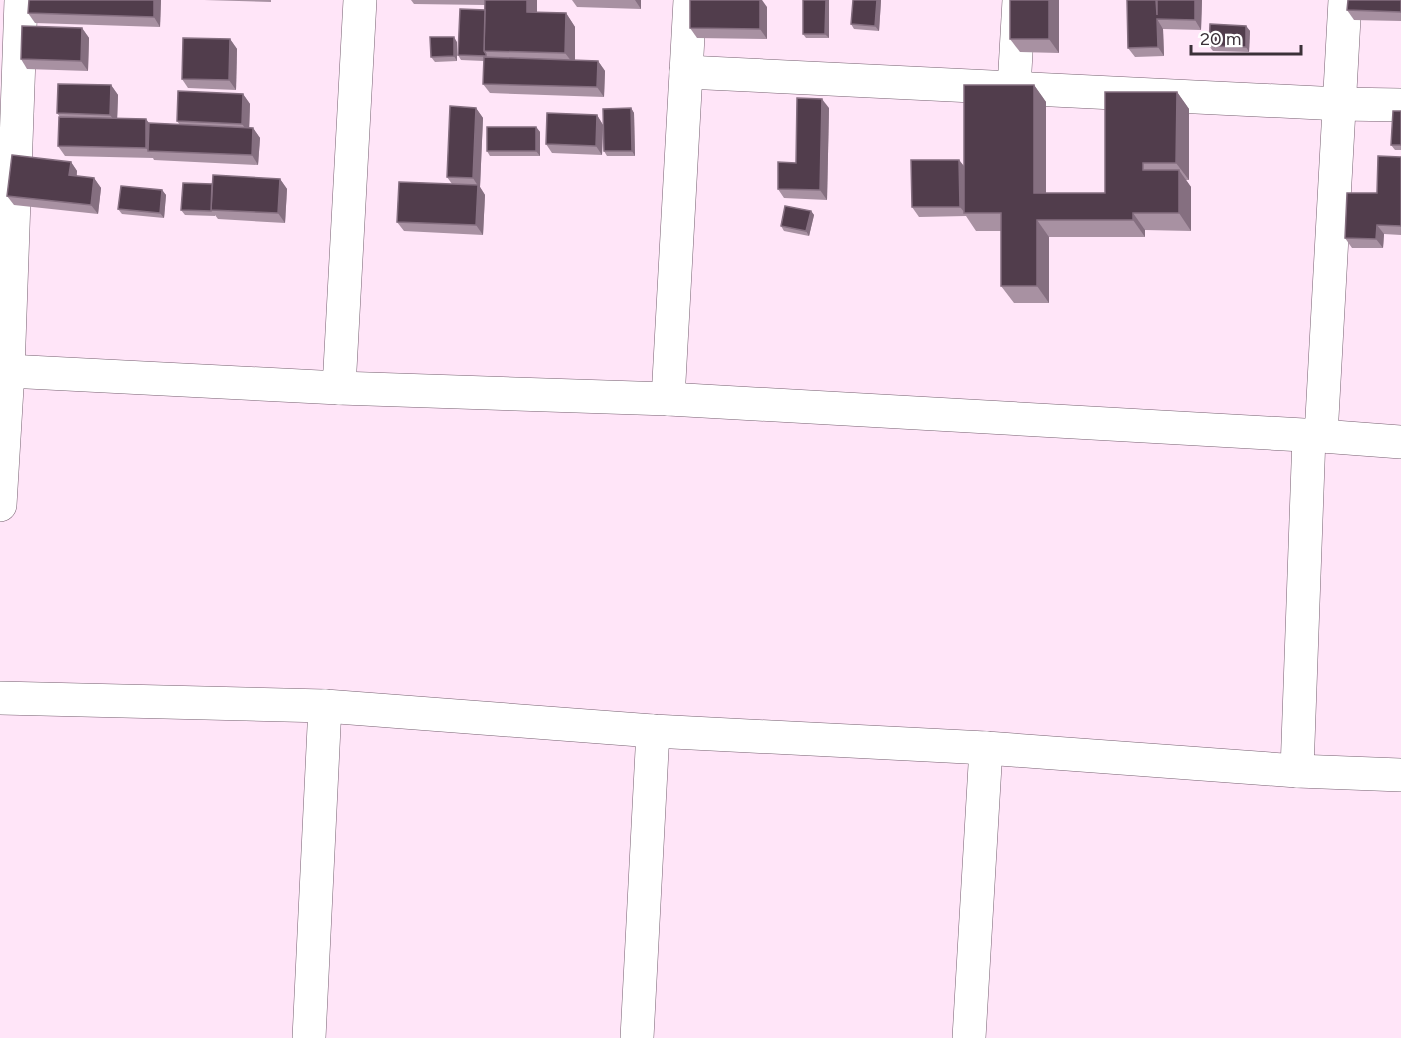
<svg xmlns="http://www.w3.org/2000/svg" width="1401" height="1038" font-family="Figtree,sans-serif">
  <style>
    .lines { fill: none; stroke-linecap: round; stroke-linejoin: round }
    .minor-casing { stroke: #766070; stroke-width: 34 }
    .minor { stroke: #fff; stroke-width: 33 }
    .wall { fill: #a891a2 }
    .shaded-wall { fill: #856f80 }
    .building { fill: #513d4c; stroke: #856f80; stroke-width: 1.5 }
  </style>
  <rect width="100%" height="100%" fill="#ffe5f8"/>
  <g class="lines">
    <g class="minor-casing">
      <g id="minor">
        <polyline points="686,72 1340,104 1401,105"/>
        <polyline points="1014,88 1019,0"/>
        <polyline points="8,371 339,388 668,399 1321,436 1401,442"/>
        <polyline points="339,388 360,0"/>
        <polyline points="668,399 690,0"/>
        <polyline points="1321,436 1345,0"/>
        <polyline points="0,505 8,371 21,0"/>
        <polyline points="0,698 325,706 653,731 986,748 1297,771 1401,775"/>
        <polyline points="1297,771 1309,436"/>
        <polyline points="309,1038 325,706"/>
        <polyline points="637,1038 653,731"/>
        <polyline points="969,1038 986,748"/>
      </g>
    </g>
    <use href="#minor" class="minor"/>
  </g>
  <g class="wall">
    <polygon points="29,0 161,0 160,27 35,23 28,13"/>
    <polygon points="204,0 271,0 271,2"/>
    <polygon points="411,0 537,0 537,12 566,13 575,27 575,60 598,61 605,71 604,97 490,93 483,84 484,61 461,60 458,55 485,10 485,5 414,4"/>
    <polygon points="572,0 641,0 641,9 577,7"/>
    <polygon points="803,0 829,0 829,38 806,38 803,34"/>
    <polygon points="881,0 879,31 854,29 851,24"/>
    <polygon points="1010,0 1059,0 1059,53 1020,52 1010,39"/>
    <polygon points="1127,0 1202,0 1201,30 1163,29 1164,56 1135,57 1128,48"/>
    <polygon points="1401,0 1401,21 1354,20 1347,10"/>
    <polygon points="767,7 767,39 697,38 690,28"/>
    <polygon points="1246,26 1250,31 1249,52 1213,51 1209,46"/>
    <polygon points="82,28 89,38 88,71 27,69 21,59"/>
    <polygon points="230,39 237,49 236,90 188,88 182,79"/>
    <polygon points="457,42 457,61 435,62 431,57"/>
    <polygon points="111,85 118,95 117,118 149,123 180,125 177,121 243,94 250,104 249,128 253,128 260,138 258,165 154,160 153,158 65,156 58,146 60,117 57,113"/>
    <polygon points="1034,85 1046,102 1046,193 1105,193 1177,92 1189,109 1189,180 1186,180 1191,187 1191,231 1145,230 1145,237 1049,237 1049,303 1014,303 1001,286 1001,231 976,231 966,216 919,217 912,207 959,160 964,166"/>
    <polygon points="476,108 483,118 480,187 485,195 483,235 404,231 397,222 452,184 447,177"/>
    <polygon points="631,108 634,113 635,156 607,156 604,151 603,128 602,155 552,153 546,144 597,115 603,125"/>
    <polygon points="829,108 827,200 784,198 778,189 796,163"/>
    <polygon points="1401,111 1401,150 1395,150 1391,145"/>
    <polygon points="536,127 540,132 540,156 490,156 487,151"/>
    <polygon points="1401,157 1401,235 1384,234 1383,248 1352,248 1345,238"/>
    <polygon points="71,162 77,171 77,176 94,178 101,188 98,214 14,205 7,196"/>
    <polygon points="280,179 287,189 285,223 218,219 215,215 215,216 185,215 181,210 212,184"/>
    <polygon points="162,190 166,195 164,218 122,214 118,209"/>
    <polygon points="811,211 814,215 809,236 784,231 781,226"/>
  </g>
  <g class="shaded-wall">
    <polygon points="154,0 161,0 160,27 154,17"/>
    <polygon points="527,0 537,0 537,26 527,12"/>
    <polygon points="635,0 641,0 641,9"/>
    <polygon points="760,0 762,0 767,7 767,39 760,29"/>
    <polygon points="826,0 829,0 829,38 825,34"/>
    <polygon points="877,0 881,0 879,31 875,26"/>
    <polygon points="1049,0 1059,0 1059,53 1049,39"/>
    <polygon points="1195,0 1202,0 1201,30 1195,20"/>
    <polygon points="566,13 575,27 575,66 565,53"/>
    <polygon points="1157,19 1163,29 1164,56 1158,47"/>
    <polygon points="1246,26 1250,31 1249,52 1246,47"/>
    <polygon points="82,28 89,38 88,71 81,61"/>
    <polygon points="454,37 457,42 457,61 454,56"/>
    <polygon points="230,39 237,49 236,90 229,80"/>
    <polygon points="598,61 605,71 604,97 597,87"/>
    <polygon points="111,85 118,95 117,124 110,115"/>
    <polygon points="1034,85 1046,102 1046,211 1034,193"/>
    <polygon points="1177,92 1189,109 1189,180 1176,163"/>
    <polygon points="243,94 250,104 249,133 242,124"/>
    <polygon points="822,99 829,108 827,200 820,190"/>
    <polygon points="476,108 483,118 480,187 485,195 483,235 476,225 478,186 473,178"/>
    <polygon points="631,108 634,113 635,156 632,151"/>
    <polygon points="597,115 603,125 602,155 596,146"/>
    <polygon points="146,119 153,128 148,151 153,158 146,148"/>
    <polygon points="536,127 540,132 540,156 536,151"/>
    <polygon points="253,128 260,138 258,165 252,155"/>
    <polygon points="959,160 966,169 965,213 960,207"/>
    <polygon points="71,162 77,171 75,185 69,175"/>
    <polygon points="1179,170 1191,187 1191,231 1179,213"/>
    <polygon points="94,178 101,188 98,214 91,205"/>
    <polygon points="280,179 287,189 285,223 278,213"/>
    <polygon points="162,190 166,195 164,218 160,213"/>
    <polygon points="811,211 814,215 809,236 806,231"/>
    <polygon points="1133,213 1145,230 1145,237 1133,220"/>
    <polygon points="1037,220 1049,237 1049,303 1037,286"/>
    <polygon points="1377,225 1384,234 1383,248 1376,239"/>
  </g>
  <g class="building">
    <polygon points="29,0 154,0 154,17 28,13"/>
    <polygon points="485,0 527,0 527,12 566,13 565,53 484,51"/>
    <polygon points="690,0 760,0 760,29 690,28"/>
    <polygon points="803,0 826,0 825,34 803,34"/>
    <polygon points="853,0 877,0 875,26 851,24"/>
    <rect x="1010" y="0" width="39" height="39"/>
    <polygon points="1127,0 1156,0 1157,15 1157,0 1195,0 1195,20 1157,19 1158,47 1128,48"/>
    <polygon points="1348,0 1401,0 1401,12 1347,10"/>
    <polygon points="460,9 485,10 484,51 486,54 486,56 458,55"/>
    <polygon points="1210,24 1246,26 1246,47 1209,46"/>
    <polygon points="22,26 82,28 81,61 21,59"/>
    <polygon points="430,37 454,37 454,56 431,57"/>
    <polygon points="183,38 230,39 229,80 182,79"/>
    <polygon points="484,57 598,61 597,87 483,84"/>
    <polygon points="58,84 111,85 110,115 57,113"/>
    <polygon points="964,85 1034,85 1034,193 1105,193 1105,92 1177,92 1176,163 1143,163 1143,170 1179,170 1179,213 1133,213 1133,220 1037,220 1037,286 1001,286 1001,213 964,213"/>
    <polygon points="178,91 243,94 242,124 177,121"/>
    <polygon points="797,98 822,99 820,190 778,189 778,162 796,163"/>
    <polygon points="450,106 476,108 473,178 447,177"/>
    <polygon points="631,108 632,151 604,151 603,109"/>
    <polygon points="1393,111 1401,111 1401,145 1391,145"/>
    <polygon points="547,113 597,115 596,146 546,144"/>
    <polygon points="59,117 146,119 146,148 58,146"/>
    <polygon points="149,123 253,128 252,155 148,151"/>
    <rect x="487" y="127" width="49" height="24"/>
    <polygon points="12,155 71,162 69,175 94,178 91,205 7,196"/>
    <polygon points="1378,156 1401,157 1401,226 1377,225 1376,239 1345,238 1347,193 1377,193"/>
    <polygon points="911,160 959,160 960,207 912,207"/>
    <polygon points="213,175 280,179 278,213 211,210"/>
    <polygon points="399,182 478,185 476,225 397,222"/>
    <polygon points="183,183 212,184 211,211 181,210"/>
    <polygon points="121,186 162,190 160,213 118,209"/>
    <polygon points="785,206 811,211 806,231 781,226"/>
  </g>
  <path d="M1191 45v9h110v-9" fill="none" stroke="#3b3138" stroke-width="3"/>
  <text x="1200" y="45" font-size="18" fill="#3b3138" stroke="#ffffff" stroke-width="4.5" paint-order="stroke">20 m</text>
</svg>
